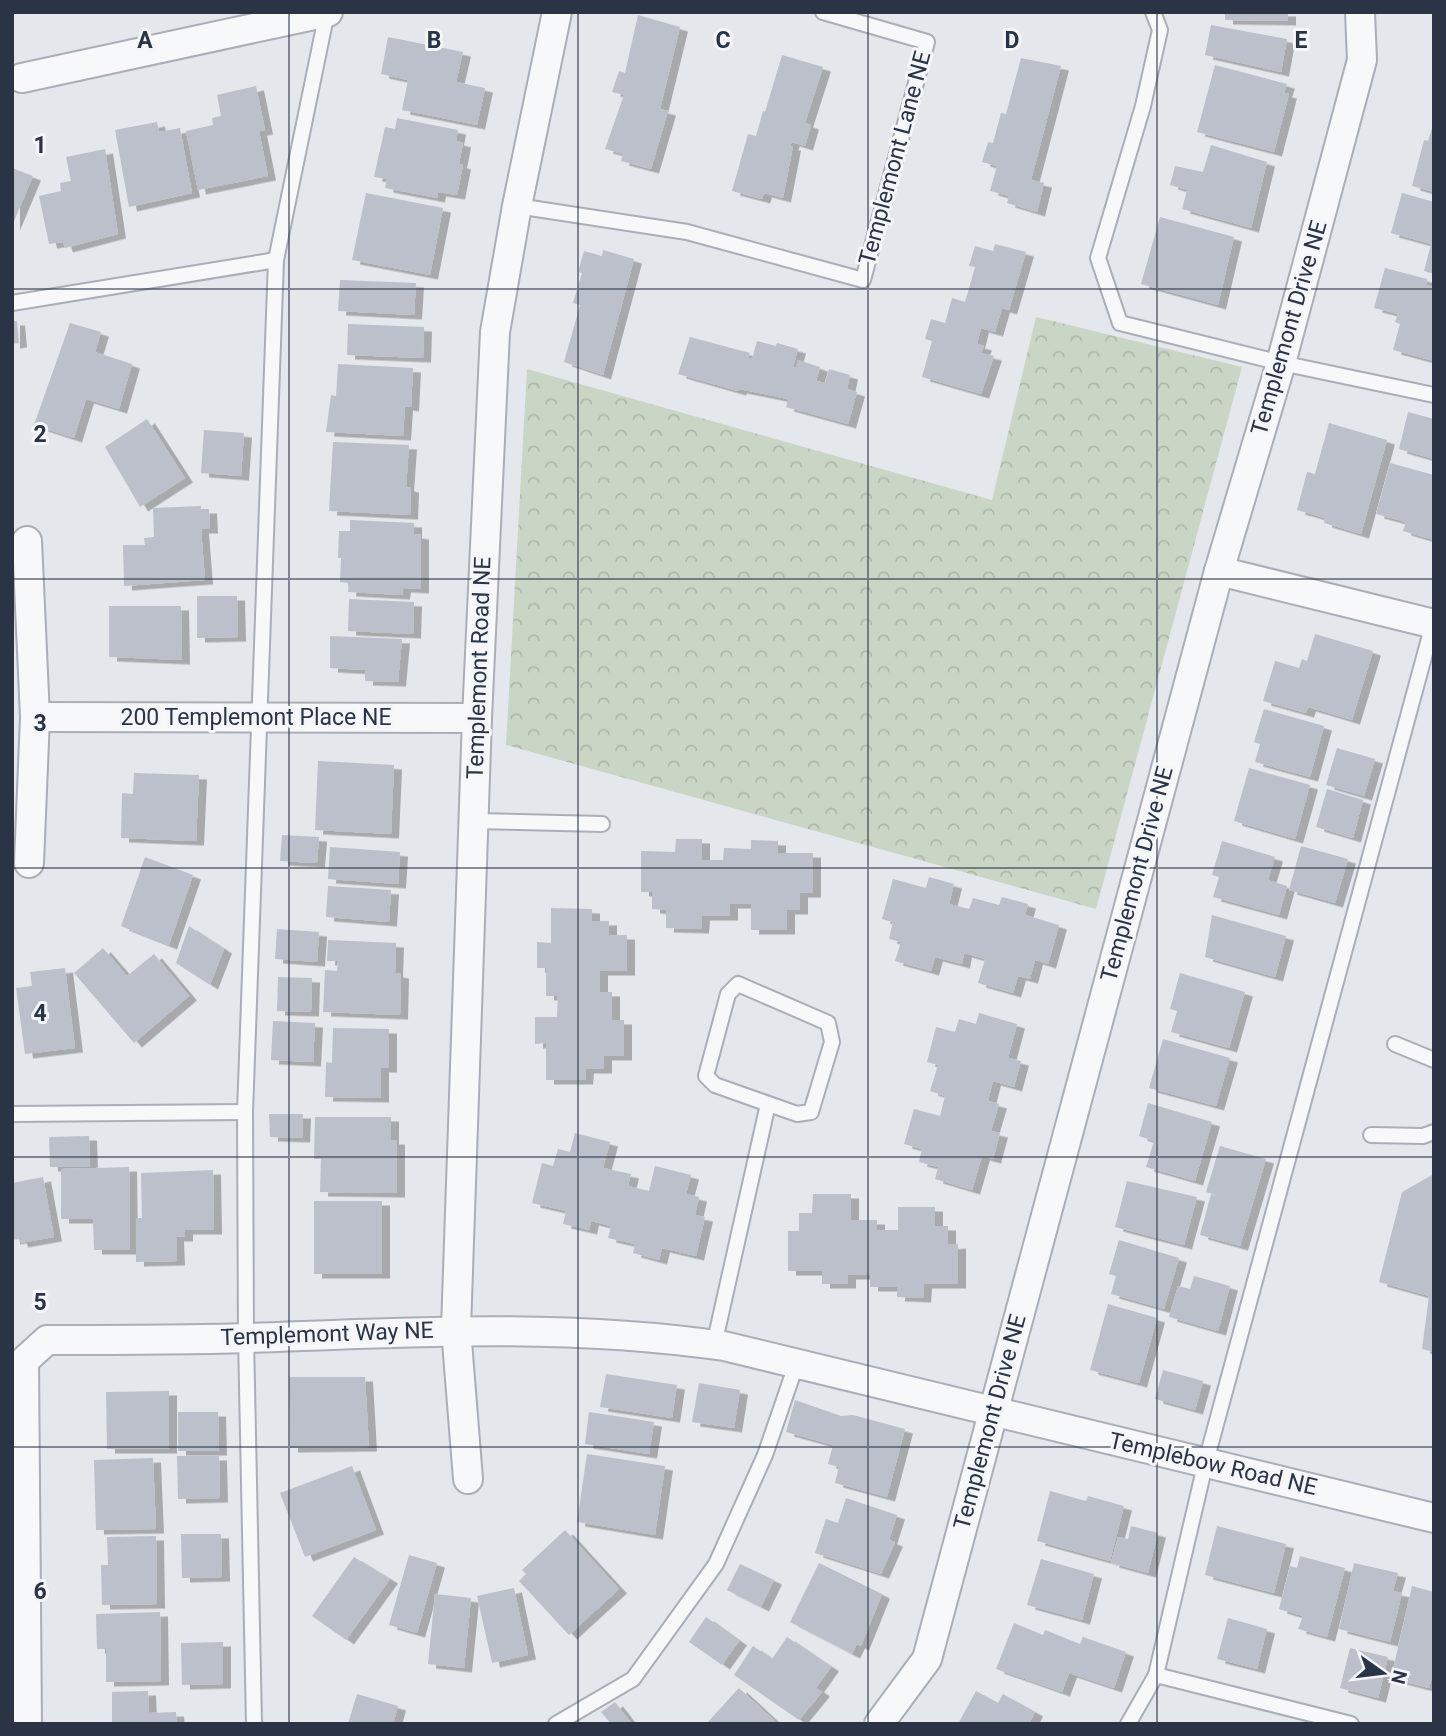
<svg xmlns="http://www.w3.org/2000/svg" width="1446" height="1736" font-family="Roboto,sans-serif">
  <style>
    .park { fill: url(#park-crowns) }
    .building { fill: #bbc0ca; filter: url(#shadow) }
    .lines { fill: none; stroke-linecap: round; stroke-linejoin: round }
    .service-casing { stroke: #a9aeb7; stroke-width: 18 }
    .minor-casing { stroke: #a9aeb7; stroke-width: 32 }
    .service { stroke: #f7f8fa; stroke-width: 14 }
    .minor { stroke: #f7f8fa; stroke-width: 28 }
    .grid { fill: none; stroke: #2b3445; stroke-width: 2; stroke-opacity: 0.55 }
    .labels { text-anchor: middle; dominant-baseline: central; stroke-width: 6; stroke-linejoin: round; paint-order: stroke }
    .street-label { font-size: 23px; fill: #2b3445; stroke: #f4f6f9 }
    .grid-label { font-size: 23px; text-anchor: middle; font-weight: bold; fill: #2b3445; stroke: #f4f6f9; stroke-width: 6; stroke-linejoin: round; paint-order: stroke }
  </style>
  <defs>
    <pattern id="park-crowns" width="20" height="18" patternUnits="userSpaceOnUse" patternTransform="scale(1.75)"><rect width="20" height="18" fill="#c9d6c5"/><path d="M2 6a3 3 0 1 1 6 0M12 15a3 3 0 1 1 6 0" fill="none" stroke="#adb8ab"/></pattern>
    <filter id="shadow"><feDropShadow dx="8" dy="4.5" stdDeviation="0" flood-color="#0004"/></filter>
  </defs>
  <rect width="100%" height="100%" fill="#e4e7ec"/>
  <polygon class="park" points="1036,317 1242,367 1096,909 506,745 527,369 992,500"/>
  <g class="building">
    <polygon points="1225,12 1288,12 1288,21 1225,20"/>
    <polygon points="638,15 680,27 660,109 668,111 651,169 621,161 623,154 605,149 624,95 612,92 619,71 625,73"/>
    <polygon points="1211,25 1287,39 1281,72 1205,55"/>
    <polygon points="388,37 463,52 456,82 485,88 477,125 402,110 408,80 381,74"/>
    <polygon points="782,55 823,67 805,123 811,125 805,146 792,142 790,146 793,146 783,198 764,193 762,199 732,191 748,134 756,136 763,111 765,112"/>
    <polygon points="1021,58 1061,66 1031,180 1044,183 1037,212 1007,203 1009,196 990,191 997,166 982,162 988,142 993,143 1001,113 1006,114"/>
    <polygon points="1215,65 1287,84 1284,93 1289,94 1274,152 1197,132"/>
    <polygon points="256,86 265,130 259,131 268,176 198,190 186,131 213,125 212,118 221,116 217,95"/>
    <polygon points="397,118 458,130 456,141 463,143 459,164 463,165 457,195 438,192 437,198 385,188 387,179 374,177 385,127 395,129"/>
    <polygon points="157,122 159,132 180,128 192,193 129,207 115,130"/>
    <polygon points="1434,122 1434,192 1412,186 1424,140 1428,141"/>
    <polygon points="1211,145 1267,162 1251,228 1182,209 1187,190 1170,185 1175,166 1203,172"/>
    <polygon points="105,149 118,234 65,248 63,242 49,244 39,196 61,191 60,183 71,181 66,157"/>
    <polygon points="12,168 33,176 12,226"/>
    <polygon points="366,193 443,208 430,275 352,260"/>
    <polygon points="1402,193 1434,202 1434,274 1424,271 1431,244 1391,233"/>
    <polygon points="1160,217 1234,237 1218,305 1141,284"/>
    <polygon points="995,244 1026,252 1009,310 1002,308 995,332 981,328 977,344 984,346 981,353 994,356 981,394 922,377 932,341 925,339 931,319 945,323 952,298 965,302 975,267 969,266 975,246 993,251"/>
    <polygon points="603,250 634,259 603,375 564,362 580,305 573,303 582,273 578,272 584,251 602,256"/>
    <polygon points="1385,268 1427,279 1426,285 1434,287 1434,361 1393,350 1400,324 1395,322 1398,314 1374,308"/>
    <polygon points="340,280 416,283 414,315 338,311"/>
    <polygon points="12,321 17,321 19,343 12,344"/>
    <polygon points="70,323 101,332 95,352 132,364 119,409 86,399 74,438 34,425"/>
    <polygon points="348,324 424,327 423,358 347,355"/>
    <polygon points="690,337 750,353 748,358 752,359 757,341 776,346 777,343 798,349 793,367 796,368 798,360 820,367 816,381 825,383 829,369 850,375 847,389 857,392 848,424 786,407 788,399 739,389 738,391 678,374"/>
    <polygon points="338,364 413,368 411,407 405,406 403,436 326,432 331,395 336,396"/>
    <polygon points="1408,412 1434,419 1434,459 1399,449"/>
    <polygon points="147,419 185,478 140,507 105,447"/>
    <polygon points="1329,423 1387,440 1361,534 1324,523 1325,518 1297,510 1307,472 1315,474"/>
    <polygon points="204,430 244,433 241,476 201,473"/>
    <polygon points="333,442 409,445 406,487 411,488 410,515 329,511"/>
    <polygon points="1390,463 1434,475 1434,540 1403,531 1406,522 1376,514"/>
    <polygon points="201,506 201,509 209,509 210,529 201,529 205,580 124,586 123,545 145,545 144,538 154,537 153,508"/>
    <polygon points="350,520 414,523 414,534 421,535 421,589 403,588 402,595 348,592 349,583 340,582 341,558 338,558 339,531 350,531"/>
    <polygon points="197,596 237,596 238,637 197,638"/>
    <polygon points="349,599 414,602 413,634 348,631"/>
    <polygon points="109,606 181,606 182,660 109,657"/>
    <polygon points="1315,634 1373,651 1352,720 1308,707 1306,713 1263,701 1275,661 1299,668 1302,659 1307,661"/>
    <polygon points="330,636 402,639 398,682 365,681 365,670 330,668"/>
    <polygon points="1264,709 1324,726 1310,777 1255,762 1260,744 1254,742"/>
    <polygon points="1337,748 1375,759 1364,796 1326,785"/>
    <polygon points="318,761 394,765 391,834 315,830"/>
    <polygon points="1249,768 1310,785 1295,839 1234,821"/>
    <polygon points="134,773 199,775 196,841 121,838 122,793 133,794"/>
    <polygon points="1327,789 1363,800 1353,838 1316,827"/>
    <polygon points="282,835 319,837 317,863 280,861"/>
    <polygon points="676,839 702,839 702,860 723,860 724,848 751,849 751,840 778,841 778,853 813,853 813,893 800,893 800,910 787,910 787,930 751,930 751,904 730,904 730,916 702,916 701,929 666,928 666,910 652,909 652,892 641,892 641,851 675,852"/>
    <polygon points="1222,841 1275,857 1268,880 1287,886 1279,915 1213,897 1219,877 1212,875"/>
    <polygon points="1301,846 1348,859 1335,903 1289,890"/>
    <polygon points="330,847 400,852 398,884 328,879"/>
    <polygon points="145,857 193,875 169,945 121,926"/>
    <polygon points="929,877 954,884 949,904 969,909 973,898 999,905 1002,897 1028,904 1025,915 1059,925 1048,964 1035,960 1030,979 1018,976 1013,993 978,983 985,959 964,953 962,964 935,957 931,971 895,961 901,942 889,939 893,922 882,919 893,879 926,888"/>
    <polygon points="328,886 391,890 389,922 326,917"/>
    <polygon points="551,908 592,909 592,921 609,921 609,935 627,935 627,971 600,971 600,992 612,992 612,1020 624,1020 624,1056 604,1056 604,1069 586,1069 585,1080 546,1080 546,1043 535,1044 535,1017 557,1017 558,996 546,996 546,968 537,968 537,942 551,943"/>
    <polygon points="1212,915 1286,936 1275,977 1205,957"/>
    <polygon points="189,926 224,949 210,985 176,963"/>
    <polygon points="277,929 319,932 317,962 275,959"/>
    <polygon points="328,940 396,943 395,973 401,974 400,1015 323,1012 325,970 337,971 338,961 327,961"/>
    <polygon points="103,948 127,976 154,954 189,996 134,1043 74,973"/>
    <polygon points="65,968 75,1048 25,1054 16,988 32,986 30,972"/>
    <polygon points="1180,973 1245,992 1229,1048 1171,1032 1177,1011 1170,1009"/>
    <polygon points="278,977 312,978 311,1012 277,1011"/>
    <polygon points="979,1013 1017,1024 1008,1058 1021,1061 1014,1087 993,1081 988,1101 999,1104 991,1131 1000,1133 993,1159 982,1156 972,1190 935,1179 938,1167 919,1162 922,1149 904,1144 914,1109 940,1116 945,1096 930,1091 938,1065 927,1062 936,1027 955,1032 959,1019 976,1024"/>
    <polygon points="273,1021 315,1023 313,1062 271,1060"/>
    <polygon points="333,1028 389,1029 389,1068 381,1068 381,1098 325,1097 326,1062 332,1063"/>
    <polygon points="1163,1039 1230,1058 1216,1106 1149,1088"/>
    <polygon points="1148,1103 1212,1122 1195,1181 1146,1167 1154,1141 1139,1136"/>
    <polygon points="269,1114 303,1114 302,1138 270,1137"/>
    <polygon points="315,1117 391,1117 391,1140 397,1140 397,1193 320,1192 321,1159 314,1159"/>
    <polygon points="575,1133 610,1142 603,1168 631,1174 628,1186 649,1191 655,1166 691,1175 686,1194 699,1197 695,1215 705,1217 696,1256 662,1248 659,1260 633,1253 635,1244 608,1238 611,1226 591,1221 589,1230 563,1224 566,1211 532,1203 542,1163 553,1166 558,1149 570,1152"/>
    <polygon points="89,1136 90,1167 50,1167 49,1137"/>
    <polygon points="1220,1146 1266,1159 1240,1246 1200,1235 1211,1194 1233,1200 1206,1192"/>
    <polygon points="129,1167 130,1250 94,1250 93,1219 61,1219 61,1169"/>
    <polygon points="213,1170 214,1230 185,1230 185,1237 176,1237 177,1261 136,1262 136,1218 142,1218 141,1173"/>
    <polygon points="1434,1174 1434,1352 1422,1349 1429,1296 1379,1282 1402,1192"/>
    <polygon points="43,1177 54,1237 20,1243 19,1239 12,1240 12,1183"/>
    <polygon points="1127,1181 1197,1197 1184,1245 1115,1227"/>
    <polygon points="813,1194 851,1194 851,1220 877,1220 877,1230 898,1230 898,1207 935,1207 935,1226 948,1226 948,1245 958,1244 958,1284 924,1284 923,1298 897,1297 897,1287 870,1287 870,1275 848,1275 848,1284 822,1284 822,1271 788,1271 788,1231 799,1231 799,1213 812,1213"/>
    <rect x="314" y="1201" width="68" height="73"/>
    <polygon points="1119,1240 1179,1258 1164,1309 1111,1294 1116,1276 1109,1274"/>
    <polygon points="1194,1276 1230,1286 1218,1331 1169,1317 1178,1286 1190,1289"/>
    <polygon points="1108,1304 1157,1318 1139,1383 1090,1370"/>
    <polygon points="1163,1370 1203,1381 1195,1410 1155,1399"/>
    <polygon points="606,1374 677,1385 672,1418 600,1407"/>
    <polygon points="289,1377 365,1377 369,1447 290,1448"/>
    <polygon points="699,1383 740,1390 734,1428 692,1422"/>
    <polygon points="169,1391 169,1449 107,1449 106,1392"/>
    <polygon points="795,1400 841,1416 853,1415 905,1429 887,1497 835,1483 839,1467 828,1464 833,1445 786,1432"/>
    <polygon points="178,1412 218,1412 219,1451 178,1451"/>
    <polygon points="589,1412 654,1422 649,1454 585,1444"/>
    <polygon points="587,1454 665,1466 655,1535 577,1522"/>
    <polygon points="177,1456 219,1456 220,1498 178,1499"/>
    <polygon points="153,1458 156,1529 96,1530 94,1460"/>
    <polygon points="352,1466 376,1530 305,1557 280,1493"/>
    <polygon points="1050,1491 1086,1501 1088,1496 1124,1506 1110,1561 1037,1541"/>
    <polygon points="846,1498 897,1515 889,1540 895,1542 881,1574 815,1553 826,1519 838,1523"/>
    <polygon points="1131,1526 1158,1533 1148,1573 1111,1563 1118,1537 1128,1539"/>
    <polygon points="1217,1526 1286,1544 1274,1593 1205,1575"/>
    <polygon points="565,1530 619,1589 569,1635 519,1581 526,1574 522,1570"/>
    <polygon points="181,1534 221,1534 222,1577 182,1578"/>
    <polygon points="156,1536 157,1604 102,1605 101,1565 108,1565 107,1537"/>
    <polygon points="409,1555 437,1563 417,1633 389,1625"/>
    <polygon points="1300,1556 1345,1568 1327,1637 1298,1629 1303,1616 1279,1609 1290,1566 1297,1568"/>
    <polygon points="354,1557 390,1579 346,1640 312,1616"/>
    <polygon points="1041,1559 1094,1574 1082,1620 1027,1605"/>
    <polygon points="819,1563 882,1594 861,1646 857,1644 852,1654 790,1622"/>
    <polygon points="1354,1563 1398,1573 1393,1591 1402,1593 1390,1642 1339,1629"/>
    <polygon points="740,1564 774,1580 761,1607 727,1590"/>
    <polygon points="1412,1586 1434,1592 1434,1669 1429,1688 1391,1678"/>
    <polygon points="514,1588 528,1655 492,1663 477,1596"/>
    <polygon points="435,1594 471,1598 464,1668 428,1664"/>
    <polygon points="160,1612 161,1681 106,1682 106,1649 97,1649 96,1614"/>
    <polygon points="706,1617 739,1641 722,1665 689,1642"/>
    <polygon points="1228,1618 1267,1629 1257,1669 1217,1659"/>
    <polygon points="1014,1623 1043,1635 1045,1630 1080,1644 1083,1637 1126,1652 1114,1688 1069,1673 1062,1692 996,1669"/>
    <polygon points="787,1637 831,1667 816,1688 822,1692 799,1720 734,1675 753,1646 772,1659"/>
    <polygon points="223,1642 223,1684 182,1685 181,1643"/>
    <polygon points="1350,1648 1388,1657 1378,1698 1340,1688"/>
    <polygon points="739,1688 778,1724 706,1724"/>
    <polygon points="148,1691 149,1713 176,1712 177,1724 112,1724 112,1692"/>
    <polygon points="976,1691 998,1703 1003,1694 1035,1712 1029,1724 958,1724"/>
    <polygon points="357,1694 398,1706 393,1724 348,1724"/>
    <polygon points="615,1702 632,1724 611,1724 601,1712"/>
  </g>
  <g class="lines">
    <g class="service-casing">
      <g id="service">
        <polyline points="1153,12 1160,30 1143,106 1098,258 1120,323 1281,363 1434,395"/>
        <polyline points="517,206 687,232 863,280 927,42 823,12"/>
        <polyline points="12,303 276,260"/>
        <polyline points="473,821 602,824"/>
        <polygon points="738,984 828,1023 832,1042 811,1112 797,1114 715,1085 706,1076 728,994"/>
        <polyline points="1395,1044 1434,1060"/>
        <polyline points="12,1114 245,1112"/>
        <polyline points="1371,1135 1423,1136 1434,1132"/>
        <polyline points="714,1345 768,1104"/>
        <polyline points="1156,1675 1351,1724"/>
        <polyline points="254,1724 246,1338 245,1112 276,260 327,12"/>
        <polyline points="556,1724 633,1679 716,1564 765,1455 796,1365"/>
        <polyline points="1128,1724 1156,1675 1205,1465 1433,624"/>
      </g>
    </g>
    <g class="minor-casing">
      <g id="minor">
        <polyline points="22,78 328,12"/>
        <polyline points="27,541 35,717 29,863"/>
        <polyline points="1219,571 1434,624"/>
        <polyline points="35,717 477,718"/>
        <polyline points="468,1479 456,1329 477,718 495,332 517,206 557,12"/>
        <path d="M 27,1724 L 24,1361 L 47,1340 C 114,1340 182,1340 249,1338 C 411,1332 563,1323 724,1346 L 1434,1518"/>
        <polyline points="879,1724 927,1659 1219,571 1281,363 1362,60 1360,12"/>
      </g>
    </g>
    <use href="#service" class="service"/>
    <use href="#minor" class="minor"/>
  </g>
  <path class="grid" d="M 289,12 L 289,1724M 578,12 L 578,1724M 868,12 L 868,1724M 1157,12 L 1157,1724M 12,289 L 1434,289M 12,579 L 1434,579M 12,868 L 1434,868M 12,1157 L 1434,1157M 12,1447 L 1434,1447"/>
  <g class="labels">
    <g class="street-label">
      <text transform="translate(895 158) rotate(-75)">Templemont Lane NE</text>
      <text transform="translate(1289 328) rotate(-74)">Templemont Drive NE</text>
      <text transform="translate(479 668) rotate(-88)">Templemont Road NE</text>
      <text x="256" y="717">200 Templemont Place NE</text>
      <text transform="translate(1137 874) rotate(-75)">Templemont Drive NE</text>
      <text transform="translate(327 1334) rotate(-2)">Templemont Way NE</text>
      <text transform="translate(990 1422) rotate(-75)">Templemont Drive NE</text>
      <text transform="translate(1213 1464) rotate(13)">Templebow Road NE</text>
    </g>
  </g>
  <g class="grid-label">
    <text x="145" y="48">A</text>
    <text x="434" y="48">B</text>
    <text x="723" y="48">C</text>
    <text x="1012" y="48">D</text>
    <text x="1301" y="48">E</text>
    <text x="40" y="153">1</text>
    <text x="40" y="442">2</text>
    <text x="40" y="731">3</text>
    <text x="40" y="1021">4</text>
    <text x="40" y="1310">5</text>
    <text x="40" y="1599">6</text>
  </g>
  <rect width="1446" height="1736" fill="none" stroke="#2b3445" stroke-width="28"/>
  <g transform="translate(1383 1673) rotate(104)" stroke="#f4f6f9" stroke-width="5" paint-order="stroke">
  <path d="M0-5L12 26L0 18L-12 26Z" fill="#2b3445"/>
  <text y="-10" font-size="19" font-weight="bold" text-anchor="middle" fill="#2b3445">N</text>
  </g>
</svg>
